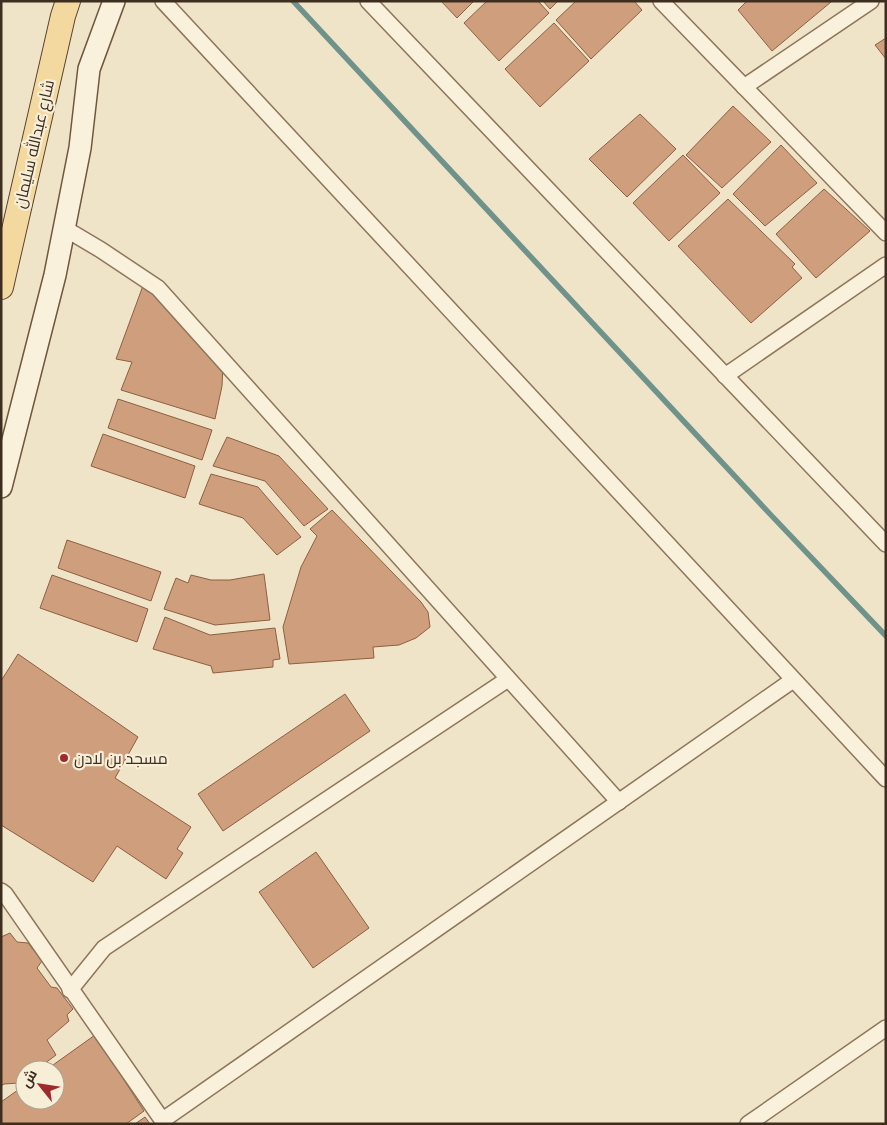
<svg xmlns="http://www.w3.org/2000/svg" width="887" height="1125" font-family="'Zilla Slab',Cairo,serif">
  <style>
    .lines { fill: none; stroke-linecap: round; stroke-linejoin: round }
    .stream { stroke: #6f938a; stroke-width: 5.5 }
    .building { fill: #cf9f7d; stroke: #8d5f41 }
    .street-casing { stroke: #8d765c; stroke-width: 18 }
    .secondary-casing { stroke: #6f573f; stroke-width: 24 }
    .primary-casing { stroke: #5b4430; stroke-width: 26 }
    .street { stroke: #faf1dc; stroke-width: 15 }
    .secondary { stroke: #faf1dc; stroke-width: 21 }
    .primary { stroke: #f3d9a0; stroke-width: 24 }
    .poi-dot { fill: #9e2a2b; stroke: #f7eed8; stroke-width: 2 }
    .labels { text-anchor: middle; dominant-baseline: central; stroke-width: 4.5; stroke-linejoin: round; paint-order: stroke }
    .street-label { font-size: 16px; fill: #3d2e20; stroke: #f7eed8 }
    .poi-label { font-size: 16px; fill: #3d2e20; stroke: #f7eed8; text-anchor: start }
  </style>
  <rect width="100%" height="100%" fill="#f0e4c8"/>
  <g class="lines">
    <polyline class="stream" points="293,1 769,513 886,636"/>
  </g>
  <g class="building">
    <polygon points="441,1 474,1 457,18"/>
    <polygon points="487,1 538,1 549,13 499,61 464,23"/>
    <polygon points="543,1 558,1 550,9"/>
    <polygon points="576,1 634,1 642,10 591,59 556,20"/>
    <polygon points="747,1 830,1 831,2 772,51 738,10"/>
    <polygon points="554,23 589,61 540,107 505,69"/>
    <polygon points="886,38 886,59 875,45"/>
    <polygon points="733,106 771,142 722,188 686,155"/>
    <polygon points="640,114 676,149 627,197 589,159"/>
    <polygon points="781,145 817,183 765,226 733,194"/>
    <polygon points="683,155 720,193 669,241 633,203"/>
    <polygon points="824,189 870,231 816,278 776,234"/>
    <polygon points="728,199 795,264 792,267 802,278 751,323 678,246"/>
    <polygon points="144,283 223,364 222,386 215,419 121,390 132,362 116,359"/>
    <polygon points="118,399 212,430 202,460 108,428"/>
    <polygon points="103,434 195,466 185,498 91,466"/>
    <polygon points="227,437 279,456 328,509 304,526 265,481 213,466"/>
    <polygon points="211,474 258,487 301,537 277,555 243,518 199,504"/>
    <polygon points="332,510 421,602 428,612 430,627 416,638 399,645 373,647 374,658 289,664 283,627 301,567 317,536 310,529"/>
    <polygon points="67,540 161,572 151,601 58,568"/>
    <polygon points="264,574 270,620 215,625 164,609 176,578 188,583 191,575 211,580 230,580"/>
    <polygon points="52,575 148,609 137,642 40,608"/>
    <polygon points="165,617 210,635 275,628 280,659 273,660 273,667 213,673 211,666 153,649"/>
    <polygon points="18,654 138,737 115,778 191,827 177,849 183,853 166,879 117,846 93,882 1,825 1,681"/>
    <polygon points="345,694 370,731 223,831 198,794"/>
    <polygon points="316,852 369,928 313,968 259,892"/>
    <polygon points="10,933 17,942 28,943 42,961 37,968 51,987 57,988 73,1009 67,1015 69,1021 47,1040 56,1055 36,1070 25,1070 25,1078 19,1083 4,1084 1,1086 1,937"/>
    <polygon points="95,1035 144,1111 126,1124 1,1124 1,1102 25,1085 25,1100 55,1100 55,1070 46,1070"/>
    <polygon points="145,1117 150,1124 135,1124"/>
  </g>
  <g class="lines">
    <g class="street-casing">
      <g id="street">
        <polyline points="163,1 886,779"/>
        <polyline points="368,1 886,544"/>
        <polyline points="661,1 886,233"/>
        <polyline points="744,87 871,1"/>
        <polyline points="64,228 101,250 158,288 619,802"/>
        <polyline points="725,376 886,265"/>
        <polyline points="1,891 5,894 165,1124"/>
        <polyline points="70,990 104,948 508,679"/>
        <polyline points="163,1120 793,680"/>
        <polyline points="748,1124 886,1028"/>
      </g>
    </g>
    <g class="secondary-casing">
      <polyline id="secondary" points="1,487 55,275 80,148 89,69 114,1"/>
    </g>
    <g class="primary-casing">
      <polyline id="primary" points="1,287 63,16 68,1"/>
    </g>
    <use href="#street" class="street"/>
    <use href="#secondary" class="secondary"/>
    <use href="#primary" class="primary"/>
  </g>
  <circle class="poi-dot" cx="64" cy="758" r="5"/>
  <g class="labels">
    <g class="street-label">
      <text transform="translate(34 144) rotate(-77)">شارع عبدالله سليمان</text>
    </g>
    <g class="poi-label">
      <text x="74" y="758">مسجد بن لادن</text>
    </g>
  </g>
  <rect width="887" height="1125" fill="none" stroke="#3d2e20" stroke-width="5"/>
  <g transform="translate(40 1085) rotate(300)"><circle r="24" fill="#f7eed8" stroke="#ada18e"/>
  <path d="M0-4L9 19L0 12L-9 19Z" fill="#9e2a2b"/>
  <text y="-8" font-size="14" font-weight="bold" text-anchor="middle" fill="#3d2e20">ش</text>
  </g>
</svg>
